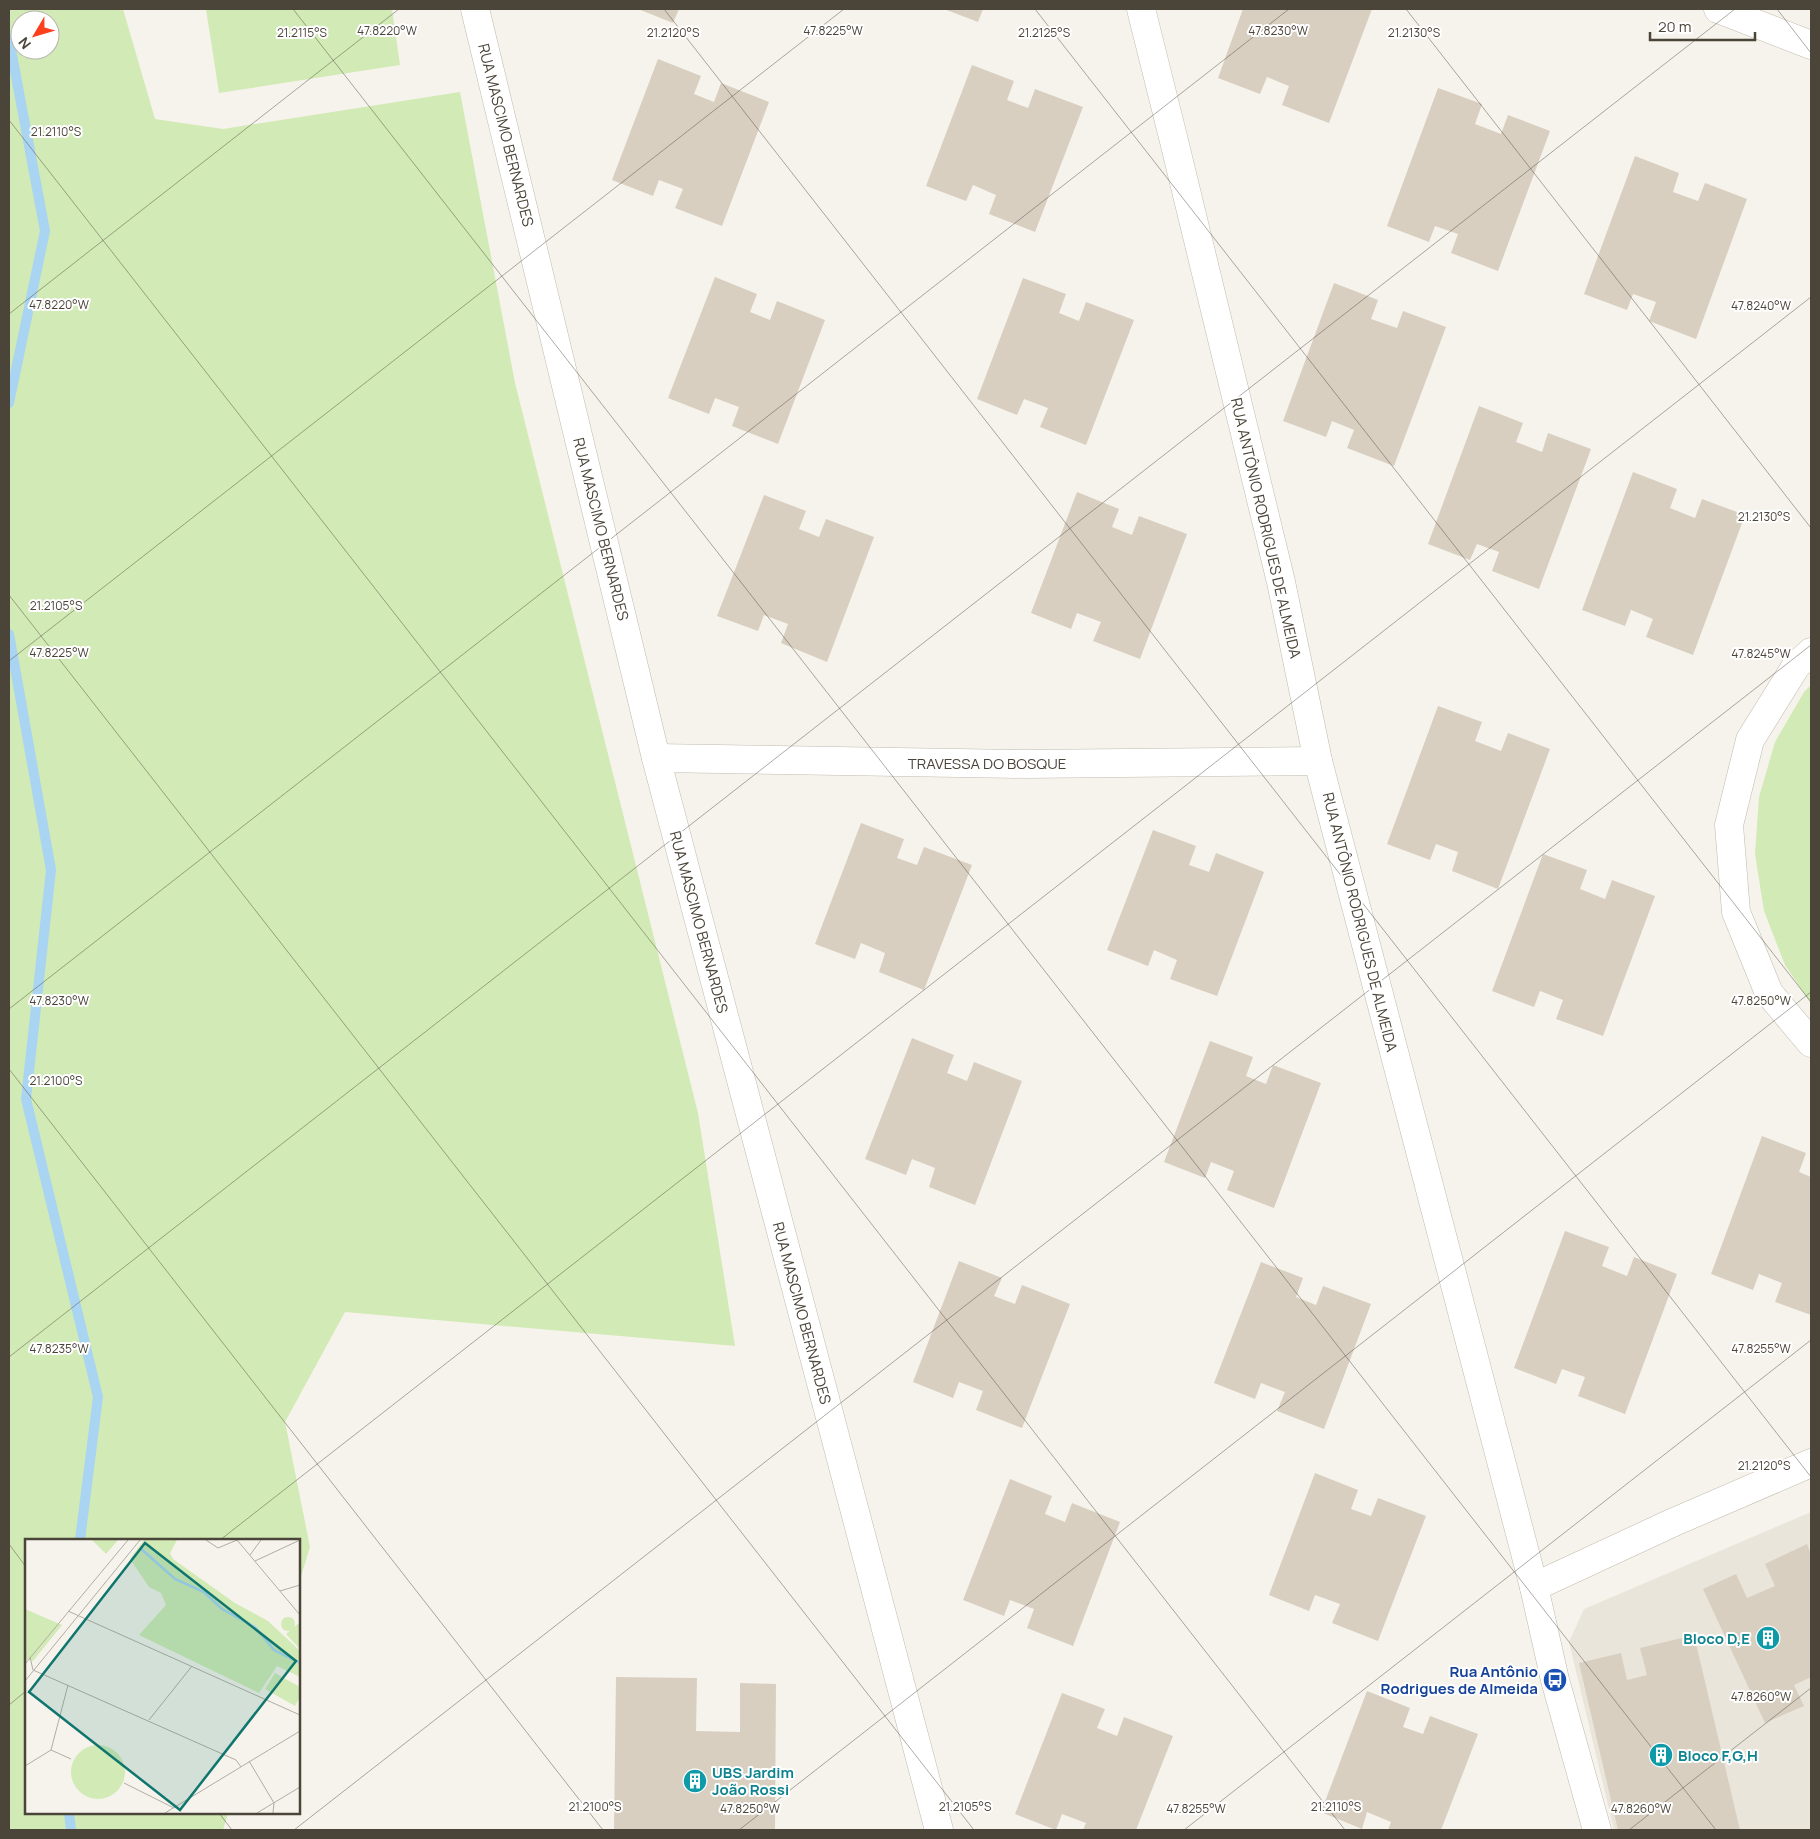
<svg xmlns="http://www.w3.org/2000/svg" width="1820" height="1839" font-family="Manrope,sans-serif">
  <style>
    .residential { fill: #eae5da }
    .green { fill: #d2eab5; fill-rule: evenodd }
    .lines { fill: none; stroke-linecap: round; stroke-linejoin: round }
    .stream { stroke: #a9d4f2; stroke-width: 10 }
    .building { fill: #d8cfc1 }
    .minor-casing { stroke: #c2bbae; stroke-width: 29 }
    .minor { stroke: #fff; stroke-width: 28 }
    .ticks { fill: none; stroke: #4b4439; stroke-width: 1; stroke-opacity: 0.45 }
    .labels { text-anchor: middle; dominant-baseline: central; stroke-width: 4; stroke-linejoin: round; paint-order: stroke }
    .street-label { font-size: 15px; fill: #4b4439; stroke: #fff }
    .culture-label { font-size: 15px; font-weight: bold; fill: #0d838f; stroke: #fff; text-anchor: start }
    .transit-label { font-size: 15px; font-weight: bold; fill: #164399; stroke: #fff; text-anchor: end }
    .inset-river { fill: none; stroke: #a9d4f2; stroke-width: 2.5 }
    .inset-road { fill: none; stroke: #b2ada4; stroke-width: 1 }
    .view { fill: #0f766e; fill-opacity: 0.15; stroke: #0f766e; stroke-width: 2.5 }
    .inset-edge { fill: none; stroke: #4b4439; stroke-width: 2.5 }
    .ticks-label { font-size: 12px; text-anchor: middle; fill: #4b4439; stroke: #fff; stroke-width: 4; stroke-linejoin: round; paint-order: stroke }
  </style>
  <rect width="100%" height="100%" fill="#f6f3ec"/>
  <polygon class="residential" points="1811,1512 1811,1830 1614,1830 1569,1642 1584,1609"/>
  <g class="green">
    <path d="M 9,9 L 123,9 L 155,119 L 223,129 L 460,92 L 515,383 L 698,1113 L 735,1346 L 345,1312 L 285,1422 L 310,1547 L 299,1583 L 299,1540 L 26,1540 L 26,1813 L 228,1813 L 223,1830 L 9,1830 ZM 20,20 L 50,20 L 50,50 L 20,50 Z"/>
    <polygon points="206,9 392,9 400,65 219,93"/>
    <polygon points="1811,685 1811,1004 1785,965 1764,911 1755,854 1759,797 1775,742 1804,692"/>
  </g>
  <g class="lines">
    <g class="stream">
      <polyline points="9,39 45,231 9,403"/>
      <polyline points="9,634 51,870 26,1099 98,1397 80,1540"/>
      <polyline points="69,1813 71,1830"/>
    </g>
  </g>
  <g class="building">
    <polygon points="638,9 679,9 673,23"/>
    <polygon points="944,9 983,9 978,22"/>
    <polygon points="1243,9 1372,9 1329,123 1282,105 1289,86 1267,77 1260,94 1218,78"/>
    <polygon points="658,59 701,76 694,94 714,102 721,83 769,102 722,226 675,208 683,189 659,180 653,196 612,180"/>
    <polygon points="972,65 1014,81 1007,100 1028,108 1035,89 1083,107 1035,232 989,214 996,195 973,185 966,201 926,186"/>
    <polygon points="1438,88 1482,104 1475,124 1501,134 1508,115 1550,131 1498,271 1451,253 1458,234 1435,226 1429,242 1387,226"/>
    <polygon points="1635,156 1679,173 1673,192 1698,201 1705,183 1747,199 1696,339 1649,321 1656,302 1633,294 1627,310 1584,294"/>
    <polygon points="715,277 757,294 750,312 770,320 777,301 825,320 778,444 732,426 739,407 715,398 709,414 668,398"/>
    <polygon points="1023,278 1066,294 1059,313 1079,321 1086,302 1134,320 1086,445 1040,427 1048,408 1024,399 1017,415 977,399"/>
    <polygon points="1334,283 1378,300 1371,319 1397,328 1403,311 1446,327 1394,466 1347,448 1354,430 1332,421 1326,437 1283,421"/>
    <polygon points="1479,406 1523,423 1516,442 1542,452 1548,433 1591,449 1539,589 1492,571 1499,552 1477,544 1470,560 1428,544"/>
    <polygon points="1633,472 1677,489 1670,508 1695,518 1702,499 1745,515 1693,655 1646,637 1653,619 1631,610 1625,626 1582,610"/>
    <polygon points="1077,492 1119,509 1112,527 1132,535 1139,516 1187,534 1140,659 1093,641 1101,622 1077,613 1071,629 1031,613"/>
    <polygon points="764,495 806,511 799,529 819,537 826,519 874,537 827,662 781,643 788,624 764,615 758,631 717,616"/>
    <polygon points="1438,706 1482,722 1475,741 1501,751 1508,733 1550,749 1498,889 1452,871 1458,852 1436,844 1430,860 1387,844"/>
    <polygon points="861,823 904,839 897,858 917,865 924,847 972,865 924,990 879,972 885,953 861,943 855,959 815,944"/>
    <polygon points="1153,830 1196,846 1189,865 1209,872 1216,853 1264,872 1217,996 1170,979 1177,960 1154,950 1148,966 1107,950"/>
    <polygon points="1543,854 1587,870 1580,889 1605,899 1612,880 1655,896 1603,1036 1556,1019 1563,1000 1540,991 1534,1007 1492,991"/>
    <polygon points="912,1038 954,1055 947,1073 967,1081 974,1062 1022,1081 975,1205 929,1187 935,1168 912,1159 906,1175 865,1159"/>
    <polygon points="1210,1041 1253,1057 1246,1076 1266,1084 1273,1065 1321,1083 1274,1208 1227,1190 1234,1171 1211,1162 1205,1178 1164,1162"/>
    <polygon points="1762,1136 1806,1153 1799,1172 1811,1177 1811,1315 1775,1302 1782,1283 1759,1274 1753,1290 1711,1274"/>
    <polygon points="1565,1231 1609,1247 1602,1266 1627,1276 1634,1257 1677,1274 1625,1414 1578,1396 1585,1377 1562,1369 1556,1384 1514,1368"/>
    <polygon points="959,1261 1002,1278 994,1296 1015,1304 1022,1285 1070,1304 1022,1428 976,1410 983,1391 959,1382 953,1398 913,1382"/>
    <polygon points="1261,1262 1303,1278 1296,1297 1316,1305 1323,1286 1371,1304 1324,1429 1277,1411 1285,1392 1261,1383 1255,1399 1214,1383"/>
    <polygon points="1315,1473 1358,1490 1351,1509 1371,1516 1378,1498 1426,1516 1378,1641 1332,1623 1340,1604 1315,1595 1309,1611 1269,1595"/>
    <polygon points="1010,1479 1052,1496 1045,1514 1065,1522 1072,1503 1120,1522 1073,1646 1027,1628 1034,1609 1010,1600 1004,1616 963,1600"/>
    <polygon points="1807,1544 1811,1555 1811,1677 1794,1685 1804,1706 1765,1723 1703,1589 1736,1574 1747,1598 1775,1586 1765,1564"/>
    <polygon points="1694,1635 1740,1830 1618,1830 1579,1663 1621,1653 1627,1680 1647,1675 1640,1648"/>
    <polygon points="616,1677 697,1678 696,1731 740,1732 740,1683 776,1684 775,1830 614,1830"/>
    <polygon points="1367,1691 1410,1708 1403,1727 1423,1734 1430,1716 1478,1734 1441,1830 1388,1830 1391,1822 1367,1812 1362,1829 1321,1812"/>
    <polygon points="1062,1693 1105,1709 1097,1728 1117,1736 1124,1717 1173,1736 1136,1830 1083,1830 1086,1823 1062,1814 1056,1830 1015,1814"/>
  </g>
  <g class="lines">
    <g class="minor-casing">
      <g id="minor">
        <polyline points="475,9 656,758 939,1830"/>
        <polyline points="1141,9 1174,141 1281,582 1318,761 1534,1587 1555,1680 1597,1830"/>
        <polyline points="1718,9 1811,45"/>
        <polyline points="1811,652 1796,666 1750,740 1729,825 1736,912 1769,993 1811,1043"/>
        <polyline points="656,758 1025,764 1318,761"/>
        <polyline points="1534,1587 1674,1522 1811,1463"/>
      </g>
    </g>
    <use href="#minor" class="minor"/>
  </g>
  <path class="ticks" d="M 293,9 L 1716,1830M 664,9 L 1811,1477M 1035,9 L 1811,1002M 1406,9 L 1811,528M 1777,9 L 1811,53M 9,120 L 1345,1830M 9,314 L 399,9M 9,595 L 974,1830M 9,661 L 844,9M 9,1009 L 1289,9M 9,1069 L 603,1830M 9,1357 L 1735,9M 220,1540 L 1811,297M 9,1544 L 26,1567M 9,1705 L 26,1691M 219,1813 L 232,1830M 294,1830 L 1811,645M 739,1830 L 1811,992M 1184,1830 L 1811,1340M 1629,1830 L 1811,1688"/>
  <defs>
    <g id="building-disc" transform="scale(1.25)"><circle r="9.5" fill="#0f9aa8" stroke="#fff"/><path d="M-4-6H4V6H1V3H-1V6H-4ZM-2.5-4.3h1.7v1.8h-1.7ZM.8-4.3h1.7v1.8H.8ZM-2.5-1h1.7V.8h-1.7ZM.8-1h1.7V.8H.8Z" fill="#fff"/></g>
    <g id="bus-disc" transform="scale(1.25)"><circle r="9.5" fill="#1a4fb4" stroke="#fff"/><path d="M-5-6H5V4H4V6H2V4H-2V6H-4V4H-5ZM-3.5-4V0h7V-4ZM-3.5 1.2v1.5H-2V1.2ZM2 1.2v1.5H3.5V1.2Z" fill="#fff"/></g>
  </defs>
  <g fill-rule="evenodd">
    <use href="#building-disc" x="1768" y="1638"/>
    <use href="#bus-disc" x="1555" y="1680"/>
    <use href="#building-disc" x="1661" y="1755"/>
    <use href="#building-disc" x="695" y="1781"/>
  </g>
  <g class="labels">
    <g class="street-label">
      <text transform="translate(506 135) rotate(76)">RUA MASCIMO BERNARDES</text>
      <text transform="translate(1266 528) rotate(77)">RUA ANTÔNIO RODRIGUES DE ALMEIDA</text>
      <text transform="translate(601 529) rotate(76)">RUA MASCIMO BERNARDES</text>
      <text x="987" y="763">TRAVESSA DO BOSQUE</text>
      <text transform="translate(699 922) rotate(75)">RUA MASCIMO BERNARDES</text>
      <text transform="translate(1360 922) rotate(76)">RUA ANTÔNIO RODRIGUES DE ALMEIDA</text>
      <text transform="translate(802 1313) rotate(75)">RUA MASCIMO BERNARDES</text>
    </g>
    <g class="culture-label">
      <text x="1750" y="1638" text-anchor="end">Bloco D,E</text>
      <text x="1678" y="1755">Bloco F,G,H</text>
      <text x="712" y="1772">UBS Jardim<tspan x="712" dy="17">João Rossi</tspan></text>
    </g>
    <g class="transit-label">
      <text x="1538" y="1671">Rua Antônio<tspan x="1538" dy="17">Rodrigues de Almeida</tspan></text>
    </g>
  </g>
  <g transform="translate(25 1539)">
    <rect width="275" height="275" fill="#f6f3ec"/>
    <path d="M 67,1 L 93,1 L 81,15 ZM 119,1 L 152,1 L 145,14 L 148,20 L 210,64 L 243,82 L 275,112 L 275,138 L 252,127 L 234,154 L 114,96 L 141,66 L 136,54 L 124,48 L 105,20 ZM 0,70 L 37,86 L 8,122 L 0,120 ZM256 85a7 7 0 1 1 14 0a7 7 0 1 1-14 0ZM 274,84 L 275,85 L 275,110 L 261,95 ZM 250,134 L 275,148 L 275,158 L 270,167 L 240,150 ZM46 233a27 27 0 1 1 54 0a27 27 0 1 1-54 0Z" fill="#d2eab5"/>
    <path class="inset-river" d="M 115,9 L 150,40 L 179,53 L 197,70 L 230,88 L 249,111 L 275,124"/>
    <path class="inset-road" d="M 181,1 L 193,9 L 212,1M 212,1 L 275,76M 225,16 L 236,1M 230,22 L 275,1M 255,52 L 275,46M 43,72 L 275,176M 5,118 L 8,131 L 211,221 L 216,228M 0,125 L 103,1M 0,142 L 115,1M 124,181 L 167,127M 26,211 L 46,220M 224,222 L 249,264 L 248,274M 0,227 L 26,211 L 43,146M 99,244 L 149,269M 140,274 L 275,192M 232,274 L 275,248"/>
    <path class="view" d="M 120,4 L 271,122 L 155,271 L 4,153 Z"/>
    <rect width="275" height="275" class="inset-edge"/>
  </g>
  <g class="ticks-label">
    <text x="387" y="35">47.8220°W</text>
    <text x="833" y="35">47.8225°W</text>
    <text x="1278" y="35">47.8230°W</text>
    <text x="302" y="37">21.2115°S</text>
    <text x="673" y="37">21.2120°S</text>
    <text x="1044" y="37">21.2125°S</text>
    <text x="1414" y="37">21.2130°S</text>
    <text x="56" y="136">21.2110°S</text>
    <text x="59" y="309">47.8220°W</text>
    <text x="1761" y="310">47.8240°W</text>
    <text x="1764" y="521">21.2130°S</text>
    <text x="56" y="610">21.2105°S</text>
    <text x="59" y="657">47.8225°W</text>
    <text x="1761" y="658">47.8245°W</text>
    <text x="59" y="1005">47.8230°W</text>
    <text x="1761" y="1005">47.8250°W</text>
    <text x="56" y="1085">21.2100°S</text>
    <text x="59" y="1353">47.8235°W</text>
    <text x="1761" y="1353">47.8255°W</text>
    <text x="1764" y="1470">21.2120°S</text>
    <text x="1761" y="1701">47.8260°W</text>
    <text x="595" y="1811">21.2100°S</text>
    <text x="965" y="1811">21.2105°S</text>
    <text x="1336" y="1811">21.2110°S</text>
    <text x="750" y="1813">47.8250°W</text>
    <text x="1196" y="1813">47.8255°W</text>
    <text x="1641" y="1813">47.8260°W</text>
  </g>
  <rect width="1820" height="1839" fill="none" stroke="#4b4439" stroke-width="20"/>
  <g transform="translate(35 35) rotate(232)"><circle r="24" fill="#ffffff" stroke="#b7b4b0"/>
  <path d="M0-4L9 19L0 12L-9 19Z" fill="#fc3f1d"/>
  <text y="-8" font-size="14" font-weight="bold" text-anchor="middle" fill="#4b4439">N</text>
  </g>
  <path d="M1650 32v8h105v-8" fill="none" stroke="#4b4439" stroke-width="2.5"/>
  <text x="1658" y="32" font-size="15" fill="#4b4439" stroke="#ffffff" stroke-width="4" paint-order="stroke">20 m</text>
</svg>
